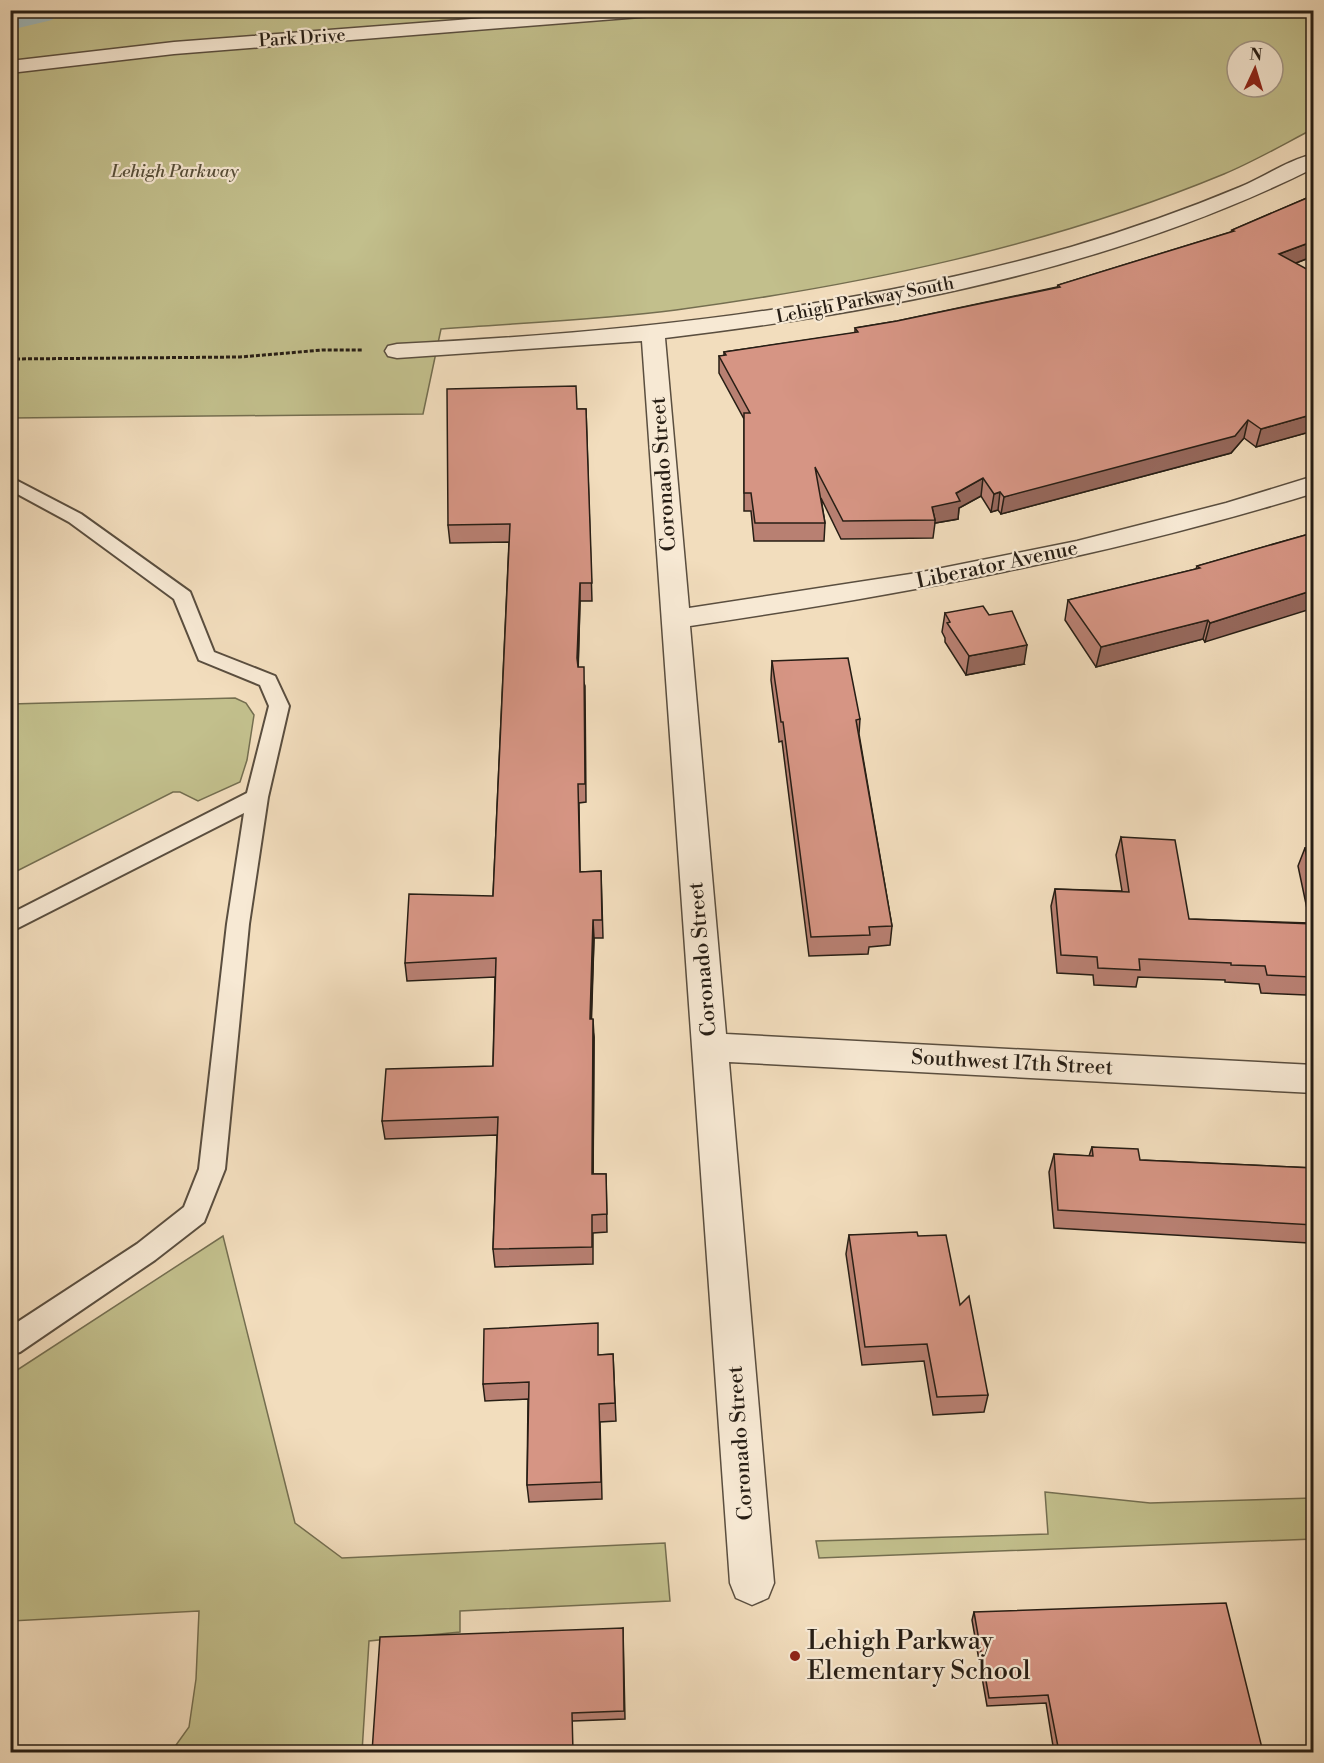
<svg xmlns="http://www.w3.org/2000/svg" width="1324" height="1763" font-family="'Libre Bodoni',serif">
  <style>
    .green { fill: #c2bf8c; stroke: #746e50; stroke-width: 1.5; fill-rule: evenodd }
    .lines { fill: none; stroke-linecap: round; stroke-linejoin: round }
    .river { fill: #a0b9bc; fill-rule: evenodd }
    .lane-casing { stroke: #5a4e3f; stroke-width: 4 }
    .street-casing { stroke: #5a4e3f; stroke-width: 3 }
    .path { stroke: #271e15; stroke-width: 3; stroke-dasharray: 4 2; stroke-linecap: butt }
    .lane { fill: #f7e9d4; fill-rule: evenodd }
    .street { fill: #f7e9d4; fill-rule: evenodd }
    .wall { fill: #b88072; stroke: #271e15; stroke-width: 1.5 }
    .shaded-wall { fill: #96685c; stroke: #271e15; stroke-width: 1.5 }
    .building { fill: #d69584; stroke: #271e15; stroke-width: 1.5 }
    .poi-dot { fill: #8f2418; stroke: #f7e9d4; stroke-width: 2 }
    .labels { text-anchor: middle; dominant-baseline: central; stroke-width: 4.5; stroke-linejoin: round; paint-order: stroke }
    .far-street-label { font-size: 18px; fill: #271e15; stroke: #f7e9d4 }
    .far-park-label { font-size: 18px; font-style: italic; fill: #564e39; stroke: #f7e9d4 }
    .street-label { font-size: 21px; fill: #271e15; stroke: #f7e9d4 }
    .near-poi-label { font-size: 26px; fill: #271e15; stroke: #f7e9d4; text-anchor: start }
  </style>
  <rect width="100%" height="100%" fill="#f2ddbd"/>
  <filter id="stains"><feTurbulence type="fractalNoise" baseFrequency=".00333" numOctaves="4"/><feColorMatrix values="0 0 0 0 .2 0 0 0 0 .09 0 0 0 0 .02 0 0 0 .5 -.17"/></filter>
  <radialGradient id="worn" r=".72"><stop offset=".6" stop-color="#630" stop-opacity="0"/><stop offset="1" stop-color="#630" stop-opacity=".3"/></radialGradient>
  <g class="green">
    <path d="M 10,11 L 1313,11 L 1313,129 C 1284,144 1255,161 1224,174 C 1050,246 862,285 676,310 C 599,320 519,323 441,329 L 423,414 L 11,418 ZM 1237,51 L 1273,51 L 1273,87 L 1237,87 Z"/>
    <polygon points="235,698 246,703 254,715 247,760 240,782 198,801 180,792 173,792 11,874 11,704"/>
    <polygon points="223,1236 295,1523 342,1558 665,1543 670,1601 460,1611 460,1632 369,1641 362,1752 171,1752 189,1727 196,1679 199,1611 11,1621 11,1374"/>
    <polygon points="1045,1492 1150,1503 1313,1498 1313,1539 819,1558 816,1541 1048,1534"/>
  </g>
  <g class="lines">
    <polygon class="river" points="10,10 59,10 52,20 10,30"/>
    <g class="lane-casing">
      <polygon id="lane" points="10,477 81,514 190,592 214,652 275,676 289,706 268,797 249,924 225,1169 204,1222 155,1260 20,1352 10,1355 10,1327 137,1244 184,1207 199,1169 227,924 244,813 10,932 10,914 247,793 269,706 260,685 199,660 174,599 69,522 10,490"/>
    </g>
    <g class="street-casing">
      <g id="street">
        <polygon points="588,10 675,10 666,15 174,54 10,73 10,61 174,42"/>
        <path d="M 1314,154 L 1314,168 C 1113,268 887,312 665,338 L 689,608 L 917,573 L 1077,541 L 1226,503 L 1314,476 L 1314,493 C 1110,556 902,595 690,626 L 726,1034 L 1314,1065 L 1314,1093 L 729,1062 L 774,1583 L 768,1598 L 752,1605 L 736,1598 L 730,1583 L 642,341 L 397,358 L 388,356 L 385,351 L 388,346 L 397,344 C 625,333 851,309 1071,247 C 1128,230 1185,210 1240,187 C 1264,177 1288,160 1314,154 Z"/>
      </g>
    </g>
    <polyline class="path" points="10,359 240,357 323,350 363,350"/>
    <use href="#lane" class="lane"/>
    <use href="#street" class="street"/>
  </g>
  <g class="wall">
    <polygon points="1314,195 1314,256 1296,263 1306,433 1256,447 1244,438 1231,453 1001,514 998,510 991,512 981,496 959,508 958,519 935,523 933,538 841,539 821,498 825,523 824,541 754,541 751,511 744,511 744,419 719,373 719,356 724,356 724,352 855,333 855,328 897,321 1057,287 1058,285 1231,232 1232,230"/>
    <polygon points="577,409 586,409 592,601 580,601 578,667 585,686 586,802 579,803 580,872 601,871 603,938 594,938 591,1019 594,1037 593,1174 606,1174 607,1232 593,1233 593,1264 495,1267 493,1249 497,1135 385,1139 382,1121 493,1066 495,977 407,981 405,963 493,896 509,542 450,543 448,525"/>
    <polygon points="1309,534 1205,642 1203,639 1096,667 1065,620 1068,600 1196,569 1197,566"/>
    <polygon points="945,613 1024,664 966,675 945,642 945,638 942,632"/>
    <polygon points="772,661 860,719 859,734 892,926 890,945 869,947 868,954 809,956 782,741 779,742 771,680"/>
    <polygon points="1121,837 1189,919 1310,923 1298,866 1305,848 1314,846 1314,987 1309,987 1306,995 1261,993 1259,984 1225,982 1225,980 1138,977 1136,987 1094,985 1093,975 1057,973 1051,906 1055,889 1122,891 1116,855"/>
    <polygon points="1092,1147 1140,1160 1314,1168 1314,1268 1309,1243 1054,1228 1049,1172 1054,1154 1089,1156"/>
    <polygon points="849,1235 918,1236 960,1305 988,1395 984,1412 933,1415 924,1361 862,1365 846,1254"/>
    <polygon points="613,1354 616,1421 600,1422 602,1499 529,1502 527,1485 528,1399 485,1401 483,1384 599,1355"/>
    <polygon points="974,1612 1263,1752 1054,1752 1046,1703 987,1706 972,1620"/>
    <polygon points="623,1628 625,1719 573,1721 372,1752"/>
  </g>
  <g class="shaded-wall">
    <polygon points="1314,241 1314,256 1275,271 1279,254"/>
    <polygon points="1314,414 1314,430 1306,433 1256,447 1261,429"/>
    <polygon points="1248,420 1244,438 1231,453 1001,514 1004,497"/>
    <polygon points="983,478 981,496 959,508 958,519 935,523 935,520 932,507"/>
    <polygon points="1000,492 998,510 991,512 994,494"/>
    <polygon points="580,583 580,601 578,676 577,658"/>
    <polygon points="1314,590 1314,608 1205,642 1210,623"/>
    <polygon points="1208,620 1203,639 1096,667 1101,647"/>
    <polygon points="1027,645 1024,664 966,675 969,656"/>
    <polygon points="593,920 594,938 591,1037 590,1019"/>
    <polygon points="593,1019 594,1037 593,1192 592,1174"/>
  </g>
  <g class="building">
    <polygon points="1314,195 1314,241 1279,254 1314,273 1314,414 1261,429 1248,420 1235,436 1004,497 1000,492 994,494 983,478 956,493 960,501 932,507 935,520 843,521 815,467 825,523 755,523 751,493 744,493 744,413 750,413 719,356 726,355 724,352 858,332 855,328 897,321 1060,287 1058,285 1234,231 1232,230"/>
    <polygon points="576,386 577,409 586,409 592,583 580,583 577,658 578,667 584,667 585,784 578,784 580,872 601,871 602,920 593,920 590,1019 593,1019 592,1174 606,1174 607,1214 592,1215 592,1247 493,1249 498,1117 382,1121 386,1069 493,1066 496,958 405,963 409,894 493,896 510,524 448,525 447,389"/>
    <polygon points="1309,534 1314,539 1314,590 1210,623 1208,620 1101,647 1068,600 1200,568 1197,566"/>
    <polygon points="983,606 989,615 1012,611 1027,645 969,656 947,623 950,622 945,613"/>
    <polygon points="848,658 860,719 856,720 892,926 869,927 870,935 811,937 783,722 781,722 772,661"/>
    <polygon points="1121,837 1175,840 1189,919 1314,924 1314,969 1311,969 1312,977 1267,975 1265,966 1231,965 1231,963 1139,959 1140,970 1098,968 1097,957 1061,955 1055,889 1129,892"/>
    <polygon points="1314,846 1314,892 1305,848"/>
    <polygon points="1092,1147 1138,1149 1140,1160 1314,1168 1314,1225 1058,1210 1054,1154 1093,1156"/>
    <polygon points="917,1232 918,1236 946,1235 960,1305 969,1296 988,1395 937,1397 927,1344 865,1347 849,1235"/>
    <polygon points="598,1323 598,1355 613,1354 615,1403 599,1404 601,1482 527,1485 529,1382 483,1384 484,1329"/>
    <polygon points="1226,1603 1263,1752 1059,1752 1048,1695 989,1698 974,1612"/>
    <polygon points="623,1628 624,1711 572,1713 573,1752 372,1752 380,1637"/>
  </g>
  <circle class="poi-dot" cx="795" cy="1656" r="6"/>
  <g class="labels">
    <g class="far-street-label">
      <text transform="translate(302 38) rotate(-4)">Park Drive</text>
      <text transform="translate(865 300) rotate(-11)">Lehigh Parkway South</text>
    </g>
    <g class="far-park-label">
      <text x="175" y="171">Lehigh Parkway</text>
    </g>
    <g class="street-label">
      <text transform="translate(664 474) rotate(-94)">Coronado Street</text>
      <text transform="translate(997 565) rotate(-12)">Liberator Avenue</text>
      <text transform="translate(703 959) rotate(-95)">Coronado Street</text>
      <text transform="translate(1012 1063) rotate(3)">Southwest 17th Street</text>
      <text transform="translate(741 1443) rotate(-94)">Coronado Street</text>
    </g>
    <g class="near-poi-label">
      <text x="807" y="1641">Lehigh Parkway<tspan x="807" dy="30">Elementary School</tspan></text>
    </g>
  </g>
  <rect width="1324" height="1763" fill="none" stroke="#f2ddbd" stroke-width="36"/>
  <rect x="12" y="12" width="1300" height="1739" fill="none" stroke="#271e15" stroke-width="3"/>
  <rect x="18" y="18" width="1288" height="1727" fill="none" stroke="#271e15" stroke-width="1.5"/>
  <g transform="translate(1255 69) rotate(4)"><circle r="28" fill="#f7e9d4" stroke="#a49888" stroke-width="1.5"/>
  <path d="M0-4.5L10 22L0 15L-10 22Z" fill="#8f2418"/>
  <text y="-9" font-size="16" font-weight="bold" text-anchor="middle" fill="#271e15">N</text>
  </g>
  <rect width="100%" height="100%" filter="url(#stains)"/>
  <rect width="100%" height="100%" fill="url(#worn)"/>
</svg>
